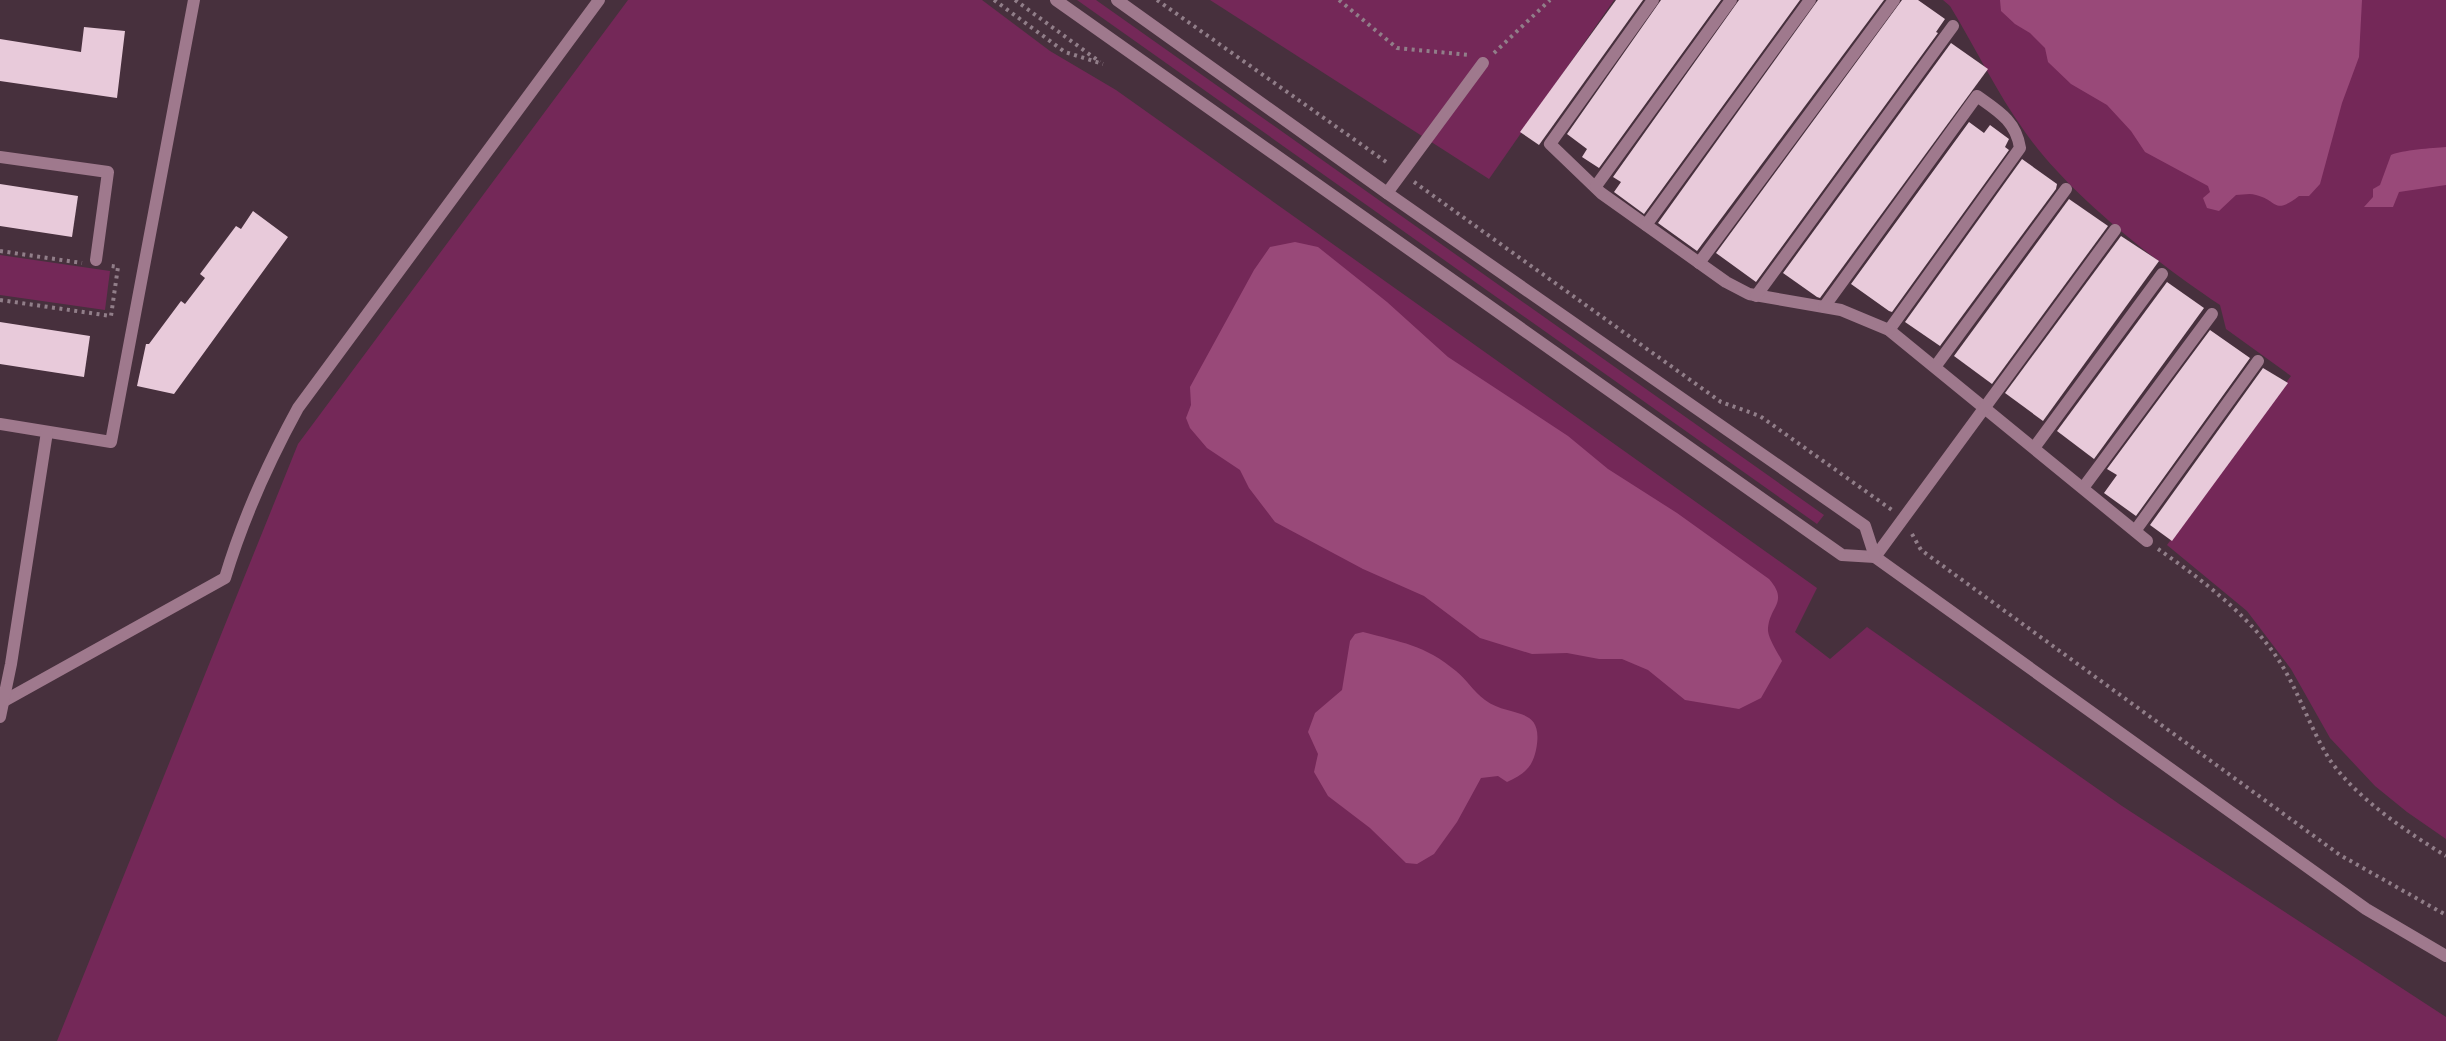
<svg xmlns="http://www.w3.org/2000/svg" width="2446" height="1041" font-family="'PT Sans',sans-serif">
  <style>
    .green { fill: #742858 }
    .water { fill: #994979 }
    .building { fill: #e8cada }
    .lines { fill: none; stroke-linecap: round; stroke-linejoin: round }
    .path { stroke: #917e89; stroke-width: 4; stroke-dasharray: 3 4.5; stroke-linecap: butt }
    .service { stroke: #9f798d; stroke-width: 12 }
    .tertiary { stroke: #9f798d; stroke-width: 12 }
  </style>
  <rect width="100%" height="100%" fill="#47303d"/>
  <g class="green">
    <polygon points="628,0 982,0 1050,51 1116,90 1817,588 1795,632 1830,659 1867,627 2122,806 2446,1017 2446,1041 57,1041 298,444"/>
    <polygon points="1077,0 1096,0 1824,515 1817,524"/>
    <polygon points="1210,0 1614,0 1489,179"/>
    <path d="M 1943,0 L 2446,0 L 2446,839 L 2407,812 L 2375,786 L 2330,738 L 2291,669 L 2247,611 L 2167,545 L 2291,376 L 2226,329 L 2220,305 C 2156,262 2070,196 2025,132 C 1997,93 1975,47 1950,6 Z"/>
    <polygon points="0,255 110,271 105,310 0,295"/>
  </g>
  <g class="water">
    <path d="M 2000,0 L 2362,0 L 2359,57 L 2342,103 L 2320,184 L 2309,196 L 2299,196 C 2273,216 2278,200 2256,195 C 2250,193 2242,195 2236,195 L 2219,211 L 2207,208 L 2203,198 L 2210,192 L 2208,186 L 2145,152 L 2131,131 L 2107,105 L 2071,84 L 2048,62 L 2045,48 L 2030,33 L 2015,24 L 2001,11 Z"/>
    <path d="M 2446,147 L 2446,185 L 2399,192 L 2393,207 L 2364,207 L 2373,197 L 2373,189 L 2380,185 L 2391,155 C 2402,150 2432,148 2446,147 Z"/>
    <path d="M 1295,242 L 1318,247 L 1387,302 L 1448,357 L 1568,436 L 1608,469 L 1677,513 L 1769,579 C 1790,603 1768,606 1768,631 C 1769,640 1778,653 1782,661 L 1761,698 L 1739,709 L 1685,700 L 1648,670 L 1622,659 L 1599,659 L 1567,653 L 1532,654 L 1480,638 L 1424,596 L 1363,569 L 1275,522 L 1249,488 L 1240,470 L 1207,448 L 1190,428 L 1186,418 L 1191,405 L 1190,387 L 1254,270 L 1270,247 Z"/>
    <path d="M 1363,632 C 1400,642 1425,645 1456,671 C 1466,679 1474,692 1485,700 C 1510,719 1545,704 1536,750 C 1532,769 1523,774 1507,782 L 1498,776 L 1481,778 L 1457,822 L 1434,854 L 1417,864 L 1406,863 L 1370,828 L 1328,796 L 1314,772 L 1318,754 L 1308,732 L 1315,713 L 1342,690 L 1350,641 L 1355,634 Z"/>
  </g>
  <g class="building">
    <polygon points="1616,0 1643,0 1539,145 1520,132"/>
    <polygon points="1661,0 1721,0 1599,168 1582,157 1587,149 1567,134"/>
    <polygon points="1739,0 1800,0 1644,214 1614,192 1621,182 1613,177"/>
    <polygon points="1818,0 1884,0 1697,251 1658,223"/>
    <polygon points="1902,0 1918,0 1945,19 1936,32 1938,33 1756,282 1716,253"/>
    <polygon points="84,27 125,31 117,98 0,81 0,39 81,52"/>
    <polygon points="1951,43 1988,69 1820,298 1817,297 1783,273"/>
    <polygon points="1969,122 1984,133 1990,125 2009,139 2005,147 2009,150 1892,312 1889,311 1851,284"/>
    <polygon points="2022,159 2057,184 2056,189 1940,346 1905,322"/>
    <polygon points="0,184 78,196 72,237 0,226"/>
    <polygon points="2069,199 2108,226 1992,384 1954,356"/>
    <polygon points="253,211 288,237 174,394 137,386 146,344 149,344 181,301 185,304 205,278 200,274 236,226 241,229"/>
    <polygon points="2121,236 2159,261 2043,421 2005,393"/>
    <polygon points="2167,282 2204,308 2094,459 2057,431"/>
    <polygon points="0,322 90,336 84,377 0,364"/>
    <polygon points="2210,330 2250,358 2136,516 2104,493 2117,475 2107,469"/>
    <polygon points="2263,368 2288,383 2172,541 2150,525"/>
  </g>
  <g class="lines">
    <g class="path">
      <polyline points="994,0 1065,52 1103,64"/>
      <polyline points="1015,0 1100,62"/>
      <polyline points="1157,0 1389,164"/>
      <polyline points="1339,0 1397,48 1469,55"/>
      <polyline points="1494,53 1550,0"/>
      <polyline points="1414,182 1721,402 1760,416 1892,510"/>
      <polyline points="0,251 82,263"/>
      <polyline points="0,300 111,316 118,267 111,266"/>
      <polyline points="1912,534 1921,550 2340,855 2446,915"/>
      <path d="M 2158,549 C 2204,581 2254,619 2283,667 C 2300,696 2311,729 2328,757 C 2353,796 2407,832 2446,856"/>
    </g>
    <g class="service">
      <polyline points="1653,0 1550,144 1601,193 1726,282 1749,294 1841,310 1889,330 2147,541"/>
      <polyline points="0,157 108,172 96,260"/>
      <polyline points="1596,186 1731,0"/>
      <polyline points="1387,193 1483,63"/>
      <polyline points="1646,225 1810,0"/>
      <polyline points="1699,263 1894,0"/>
      <polyline points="1756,296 1953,26"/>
      <path d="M 1824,307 L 1977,96 C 1998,111 2016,121 2020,148 L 1889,330"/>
      <polyline points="1935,367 2066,189"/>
      <polyline points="0,424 111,442 194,0"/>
      <polyline points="2034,448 2162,274"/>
      <polyline points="2083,488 2212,314"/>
      <polyline points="2135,531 2258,361"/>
      <polyline points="1875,557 2115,230"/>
      <path d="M 4,701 L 225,578 C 243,518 268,463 298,408 L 599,0"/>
      <polyline points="0,717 11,664 47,432"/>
    </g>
    <g class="tertiary">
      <polyline points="1056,0 1815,536 1842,555 1875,557 2366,909 2446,956"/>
      <polyline points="1117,0 1387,193 1865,526 1875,557"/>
    </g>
  </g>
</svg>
